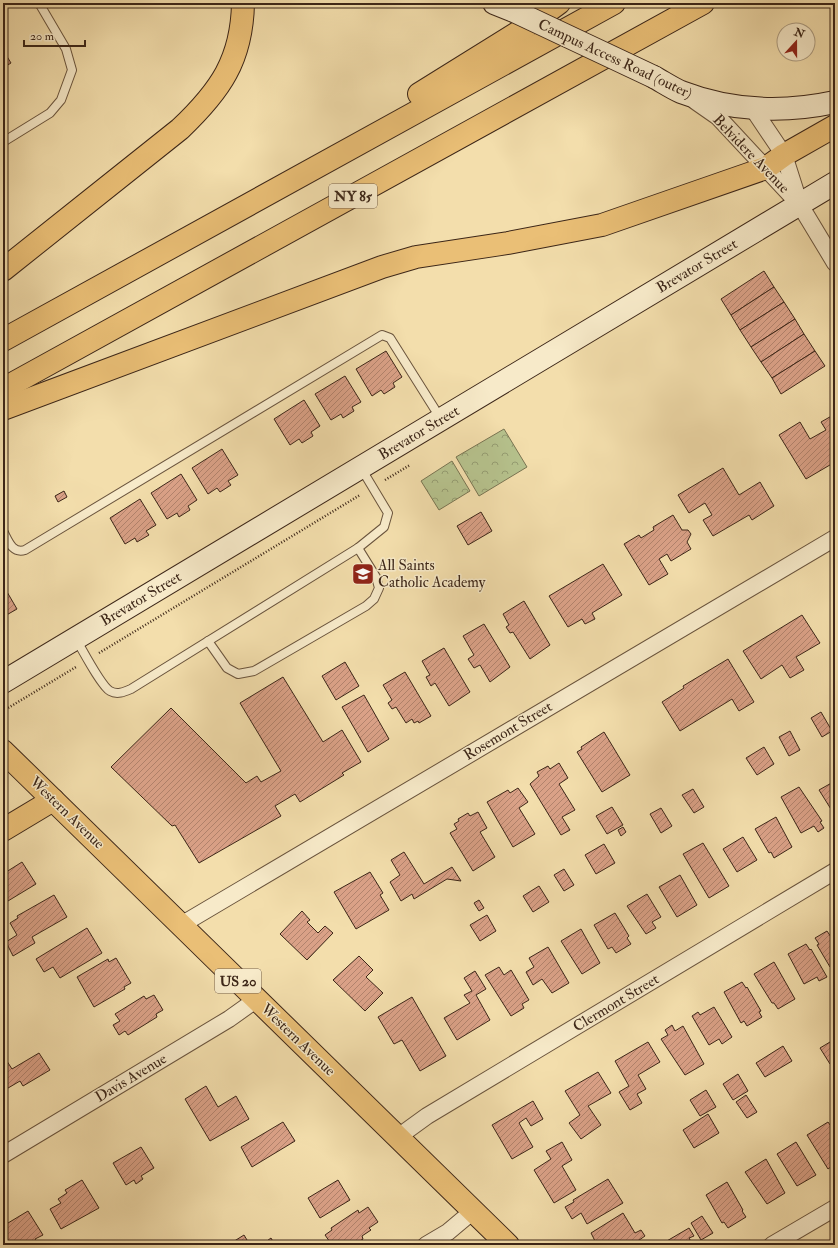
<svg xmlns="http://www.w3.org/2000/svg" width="838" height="1248" font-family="'IM FELL Double Pica',serif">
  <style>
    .forest { fill: url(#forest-crowns); stroke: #797452 }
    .building { fill: url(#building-hatch); stroke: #3c2618 }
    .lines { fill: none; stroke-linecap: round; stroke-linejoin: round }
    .lane-casing { stroke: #6a543d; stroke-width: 10 }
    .street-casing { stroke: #6a543d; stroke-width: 18 }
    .secondary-casing { stroke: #3c2618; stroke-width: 24 }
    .primary-casing { stroke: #3c2618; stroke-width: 24 }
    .highway-casing { stroke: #3c2618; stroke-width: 24 }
    .path { stroke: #3c2618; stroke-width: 2.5; stroke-dasharray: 1 2; stroke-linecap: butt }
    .lane { stroke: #f7eac9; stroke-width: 8 }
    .street { stroke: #f7eac9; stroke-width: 16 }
    .secondary { stroke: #f7eac9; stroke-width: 22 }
    .primary { stroke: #eabf76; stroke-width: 22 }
    .highway { stroke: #eabf76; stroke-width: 22 }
    .secondary-bridge-casing { stroke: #3c2618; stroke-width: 24; stroke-linecap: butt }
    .secondary-bridge { stroke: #f7eac9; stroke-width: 22 }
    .labels { text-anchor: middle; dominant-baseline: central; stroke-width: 3; stroke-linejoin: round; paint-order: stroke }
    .shield { fill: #f7eac9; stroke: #74614d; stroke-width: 1 }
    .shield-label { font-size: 14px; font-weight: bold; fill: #3c2618 }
    .street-label { font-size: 15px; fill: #3c2618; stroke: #f7eac9 }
    .poi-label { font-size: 15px; fill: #3c2618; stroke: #f7eac9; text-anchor: start }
  </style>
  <defs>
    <pattern id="forest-crowns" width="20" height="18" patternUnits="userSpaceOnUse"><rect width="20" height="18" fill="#b6c28d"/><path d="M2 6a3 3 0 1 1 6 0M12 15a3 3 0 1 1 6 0" fill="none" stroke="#959d72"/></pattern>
    <pattern id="building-hatch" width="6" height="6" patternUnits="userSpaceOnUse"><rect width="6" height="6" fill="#daa187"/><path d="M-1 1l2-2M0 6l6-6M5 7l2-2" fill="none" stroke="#b2836d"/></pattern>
  </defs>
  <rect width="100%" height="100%" fill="#f3deac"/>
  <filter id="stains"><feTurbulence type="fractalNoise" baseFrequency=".005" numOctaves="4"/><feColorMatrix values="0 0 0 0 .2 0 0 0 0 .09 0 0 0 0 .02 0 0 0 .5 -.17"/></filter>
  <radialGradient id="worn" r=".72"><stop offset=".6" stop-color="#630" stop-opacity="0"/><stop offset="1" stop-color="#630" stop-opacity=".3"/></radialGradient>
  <g class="forest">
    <polygon points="504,429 527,467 479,496 456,457"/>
    <polygon points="452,461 470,491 439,510 421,481"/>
  </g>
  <g class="building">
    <polygon points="3,50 11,63 3,68"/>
    <polygon points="764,271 774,287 731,315 721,299"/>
    <polygon points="774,287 784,302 740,330 731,315"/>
    <polygon points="784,302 795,319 751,347 740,330"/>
    <polygon points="795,319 804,334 761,362 751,347"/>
    <polygon points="804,334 815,351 772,378 761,362"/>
    <polygon points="386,351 402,377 393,383 395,387 384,394 381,390 372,396 356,369"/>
    <polygon points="815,351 825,366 781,394 772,378"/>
    <polygon points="345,376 361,402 352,407 354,411 343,418 341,414 331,420 315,394"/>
    <polygon points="304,400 320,426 311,432 313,436 302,443 299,439 290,445 274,419"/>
    <polygon points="835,414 835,462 806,479 779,435 800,422 810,439 826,430 821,422"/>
    <polygon points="222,449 238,475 228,481 231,485 220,492 217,488 208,494 192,468"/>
    <polygon points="723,468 739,495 760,482 774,506 752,520 749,515 713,536 703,520 712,515 705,503 689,513 678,495"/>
    <polygon points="181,474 197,500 188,506 190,510 179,517 177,513 167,519 151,493"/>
    <polygon points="64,491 67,497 58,502 55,496"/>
    <polygon points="140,499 156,525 146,531 149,535 137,542 135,538 125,544 110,518"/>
    <polygon points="481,512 492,531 468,545 457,526"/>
    <polygon points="673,515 682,530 688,530 691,534 687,542 691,549 671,561 667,554 659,559 668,574 649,585 624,544 639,535 641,538 654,530 653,527"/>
    <polygon points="603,564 622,595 592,613 595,619 585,624 582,619 568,627 549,596"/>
    <polygon points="3,585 17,609 3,617"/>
    <polygon points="524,601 550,645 530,659 513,632 510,633 506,627 509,625 503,614"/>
    <polygon points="802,615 820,643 796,657 804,670 790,678 782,665 761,679 743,651"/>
    <polygon points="484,624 510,667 490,682 480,665 474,668 468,659 474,655 463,636"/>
    <polygon points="444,648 470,692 449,706 435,683 431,686 426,677 430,675 422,661"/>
    <polygon points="728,659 754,702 739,711 732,699 680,731 662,702 684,688 683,686"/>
    <polygon points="345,662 359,686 336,700 322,676"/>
    <polygon points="405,672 431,716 419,723 418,721 414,723 412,719 406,723 396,707 392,709 388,703 392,700 383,685"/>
    <polygon points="283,677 323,742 342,730 361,762 342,773 344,775 300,802 295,794 275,806 281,816 199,863 175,825 172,826 111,767 171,708 246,783 257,776 261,782 281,771 240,703"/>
    <polygon points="364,695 389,739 368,752 342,707"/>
    <polygon points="821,712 832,731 822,737 811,718"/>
    <polygon points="790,731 800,750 789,756 779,737"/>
    <polygon points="604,732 630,775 602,792 577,752 582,749 581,747"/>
    <polygon points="764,747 774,764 757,775 746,758"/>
    <polygon points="559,763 568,778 559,784 575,810 562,817 570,830 561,835 530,784 539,776 537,772 548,766 550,769"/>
    <polygon points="835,781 835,814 834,814 819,790"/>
    <polygon points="799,787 822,821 820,822 824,828 818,832 814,826 801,833 781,797"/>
    <polygon points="518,788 528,802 519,808 535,834 513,847 487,802 508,790 510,793"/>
    <polygon points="693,789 704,807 694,813 682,795"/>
    <polygon points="612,807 623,825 607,834 596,816"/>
    <polygon points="661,808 672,826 661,833 650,814"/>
    <polygon points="478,812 487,828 480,832 495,857 473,871 450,833 457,829 454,824 459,821 458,819 468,813 470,816"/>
    <polygon points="776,817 792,847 774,858 771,852 769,853 755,829"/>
    <polygon points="623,827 626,832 621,836 618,830"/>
    <polygon points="743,837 757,860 737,872 723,849"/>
    <polygon points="703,843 729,886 709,898 683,854"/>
    <polygon points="604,844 615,863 596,874 585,855"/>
    <polygon points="404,852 424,884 452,867 461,881 447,879 414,899 412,894 401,901 390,882 400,875 391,860"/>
    <polygon points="22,862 36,884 3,904 3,874"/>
    <polygon points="564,869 574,885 564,891 554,875"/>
    <polygon points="370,872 383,893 380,895 389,910 356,929 334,892"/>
    <polygon points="680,875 697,905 677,917 659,887"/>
    <polygon points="539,886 549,902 533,912 523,896"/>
    <polygon points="647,894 661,917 652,922 656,928 646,934 627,906"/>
    <polygon points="54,895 67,917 32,937 35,943 13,956 6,942 17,935 10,923 18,918 17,916"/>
    <polygon points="479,900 484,908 479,911 474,903"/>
    <polygon points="302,911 310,920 307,922 318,933 325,926 333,933 307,960 280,934"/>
    <polygon points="615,913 629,936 627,938 631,944 616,953 612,947 608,949 594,925"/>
    <polygon points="487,915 496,931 480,941 470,925"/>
    <polygon points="87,928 102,953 60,978 53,967 44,972 36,959"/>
    <polygon points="581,929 600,963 582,974 561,941"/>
    <polygon points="827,931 831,937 835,935 835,964 830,967 817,945 819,944 815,938"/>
    <polygon points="806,944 810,950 811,949 827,977 819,981 817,977 804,984 788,954"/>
    <polygon points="548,947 569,983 552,993 542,979 533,985 526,972 534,967 529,958"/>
    <polygon points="359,956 373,970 366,977 383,993 365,1011 333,980"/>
    <polygon points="116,958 131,983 124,987 125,989 94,1007 77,977 108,959 109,962"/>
    <polygon points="774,962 795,999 778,1009 774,1003 772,1003 754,974"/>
    <polygon points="499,967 504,975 511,970 529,1000 522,1004 524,1008 511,1016 485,975"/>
    <polygon points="475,971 486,989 476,995 490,1020 457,1040 444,1018 470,1003 464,995 472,991 464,978"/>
    <polygon points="742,982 746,988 747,987 761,1011 759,1012 762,1017 747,1026 744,1021 741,1023 724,992"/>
    <polygon points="154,995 163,1010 156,1014 157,1017 128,1035 125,1031 119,1035 113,1025 120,1021 115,1014 144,996 146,999"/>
    <polygon points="412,997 446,1056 420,1071 402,1040 394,1044 378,1017"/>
    <polygon points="714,1007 732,1037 722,1044 719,1039 709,1045 692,1016 698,1012 700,1015"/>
    <polygon points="672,1025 675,1031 683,1026 704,1064 685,1075 661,1039 668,1035 665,1030"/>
    <polygon points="648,1042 660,1062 638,1075 646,1089 637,1094 642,1103 630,1110 619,1092 629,1086 615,1061"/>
    <polygon points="830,1042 835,1051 835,1061 830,1064 820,1048"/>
    <polygon points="783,1046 792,1061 765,1077 756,1063"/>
    <polygon points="39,1053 50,1070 23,1086 20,1081 3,1091 3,1055 12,1069"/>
    <polygon points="598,1072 611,1093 588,1106 601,1125 581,1139 569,1123 580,1115 565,1091"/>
    <polygon points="738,1074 748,1091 733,1100 723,1084"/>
    <polygon points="206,1086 218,1107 236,1096 249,1119 210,1141 185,1099"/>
    <polygon points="706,1090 716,1107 700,1116 690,1100"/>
    <polygon points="746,1095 757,1112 747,1118 736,1102"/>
    <polygon points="533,1101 543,1119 531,1126 526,1118 519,1123 533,1147 512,1159 492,1125"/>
    <polygon points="708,1114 719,1133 694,1148 683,1130"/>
    <polygon points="283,1122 295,1141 252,1167 241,1147"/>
    <polygon points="828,1122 835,1132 835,1164 828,1169 807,1135"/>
    <polygon points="562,1142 572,1160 562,1166 576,1190 554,1203 534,1170 551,1159 546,1151"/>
    <polygon points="796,1142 816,1175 797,1186 777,1154"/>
    <polygon points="141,1147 154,1168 141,1176 143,1179 136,1184 134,1180 126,1185 113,1163"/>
    <polygon points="766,1159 785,1193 767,1204 745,1172"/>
    <polygon points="608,1179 623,1203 587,1224 581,1213 572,1219 565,1207 574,1202 573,1200"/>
    <polygon points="82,1180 99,1208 61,1229 50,1209 61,1203 58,1199 67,1193 65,1190"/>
    <polygon points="338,1180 350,1200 320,1218 308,1198"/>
    <polygon points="727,1182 743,1210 742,1211 746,1217 728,1228 724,1222 722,1223 706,1195"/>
    <polygon points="368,1207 378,1222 369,1228 371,1230 362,1236 363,1239 355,1244 353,1242 348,1245 332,1245 325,1235 332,1230 331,1228 358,1210 359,1213"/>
    <polygon points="28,1211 43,1235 35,1239 39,1245 3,1245 3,1226"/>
    <polygon points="623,1213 635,1233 641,1230 645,1236 632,1245 597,1245 591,1233"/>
    <polygon points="702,1216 713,1233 701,1240 691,1223"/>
    <polygon points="689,1228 694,1236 689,1238 693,1245 660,1245"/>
    <polygon points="244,1235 250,1245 228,1245"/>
    <polygon points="271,1238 275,1245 265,1245 264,1243"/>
  </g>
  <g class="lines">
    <g class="lane-casing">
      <g id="lane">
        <polyline points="3,142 50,113 61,100 72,70 66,49 39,3"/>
        <path d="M 3,531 C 8,540 12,554 25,550 L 382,335 L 390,338 L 441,419"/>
        <path d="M 76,639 C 82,649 101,686 110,691 C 117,695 124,692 131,689 L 358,548 L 384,527 L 388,513 L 361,468"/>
        <polyline points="208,641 227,668 238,674 254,671 366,606 374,599 379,588 376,577 358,548"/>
      </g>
    </g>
    <g class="street-casing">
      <g id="street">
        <polyline points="695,101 718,117 800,205 835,263"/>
        <polyline points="753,109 784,155 798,199"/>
        <polyline points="181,925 835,538"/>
        <polyline points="398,1137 427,1116 835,871"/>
        <polyline points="3,1155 229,1019 257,999"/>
        <polyline points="426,1245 448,1232 473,1211"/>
        <polyline points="772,1245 835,1208"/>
      </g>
    </g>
    <g class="secondary-casing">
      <g id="secondary">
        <polyline points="494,3 514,11"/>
        <path d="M 654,77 C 663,82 672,88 681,92 C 730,111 784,113 835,102"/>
        <polyline points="3,682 835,183"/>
      </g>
    </g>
    <g class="primary-casing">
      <g id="primary">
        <polyline points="3,751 508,1245"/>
        <polyline points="3,830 53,800"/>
      </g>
    </g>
    <g class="highway-casing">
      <g id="highway">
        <polyline points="419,94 525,28 559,3"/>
        <path d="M 3,270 L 180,129 C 220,91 242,60 243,3"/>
        <polyline points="3,340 614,3"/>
        <polyline points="3,389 703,3"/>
        <polyline points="3,409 382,267 416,257 508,243 602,225 766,168 784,155 835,126"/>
      </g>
    </g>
    <g class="path">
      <polyline points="385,480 410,465"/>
      <polyline points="99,653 360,495"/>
      <polyline points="3,711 76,667"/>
    </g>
    <use href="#lane" class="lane"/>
    <use href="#street" class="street"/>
    <use href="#secondary" class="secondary"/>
    <use href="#primary" class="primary"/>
    <use href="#highway" class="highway"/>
    <g class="secondary-bridge-casing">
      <polyline id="secondary-bridge" points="514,11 654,77"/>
    </g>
    <use href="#secondary-bridge" class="secondary-bridge"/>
  </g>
  <defs>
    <g id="school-square" transform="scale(1.15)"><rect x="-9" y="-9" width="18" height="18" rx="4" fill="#8f2418" stroke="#f7eac9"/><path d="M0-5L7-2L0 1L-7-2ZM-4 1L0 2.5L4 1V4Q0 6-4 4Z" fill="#fff"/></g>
  </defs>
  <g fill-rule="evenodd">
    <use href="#school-square" x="363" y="574"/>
  </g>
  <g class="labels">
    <g class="shield">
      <rect x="329" y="184" width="48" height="24" rx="3"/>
      <rect x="215" y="969" width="46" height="24" rx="3"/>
    </g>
    <g class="shield-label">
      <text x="353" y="196">NY 85</text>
      <text x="238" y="981">US 20</text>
    </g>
    <g class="street-label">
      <text transform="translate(615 59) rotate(25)">Campus Access Road (outer)</text>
      <text transform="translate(751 154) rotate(46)">Belvidere Avenue</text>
      <text transform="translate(697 266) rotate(-31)">Brevator Street</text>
      <text transform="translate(419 433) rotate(-31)">Brevator Street</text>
      <text transform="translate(141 599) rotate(-31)">Brevator Street</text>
      <text transform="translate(508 731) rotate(-31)">Rosemont Street</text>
      <text transform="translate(67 813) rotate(44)">Western Avenue</text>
      <text transform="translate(616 1003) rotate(-31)">Clermont Street</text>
      <text transform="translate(298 1040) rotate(44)">Western Avenue</text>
      <text transform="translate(131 1078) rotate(-31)">Davis Avenue</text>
    </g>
    <g class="poi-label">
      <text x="378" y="565">All Saints<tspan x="378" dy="17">Catholic Academy</tspan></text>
    </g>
  </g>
  <rect width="838" height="1248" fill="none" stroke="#f3deac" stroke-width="16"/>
  <rect x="4" y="4" width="830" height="1240" fill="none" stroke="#3c2618" stroke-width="2"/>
  <rect x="8" y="8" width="822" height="1232" fill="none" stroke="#3c2618"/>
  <g transform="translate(796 42) rotate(21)"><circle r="19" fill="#f7eac9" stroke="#ac9c82"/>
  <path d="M0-3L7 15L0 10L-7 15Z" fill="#8f2418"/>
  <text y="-6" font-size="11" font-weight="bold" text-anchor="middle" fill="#3c2618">N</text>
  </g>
  <path d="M24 40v6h61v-6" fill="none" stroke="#3c2618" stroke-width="2"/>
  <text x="30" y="40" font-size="12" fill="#3c2618" stroke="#f7eac9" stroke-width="3" paint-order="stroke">20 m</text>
  <rect width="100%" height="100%" filter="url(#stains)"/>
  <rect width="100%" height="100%" fill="url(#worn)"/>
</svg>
